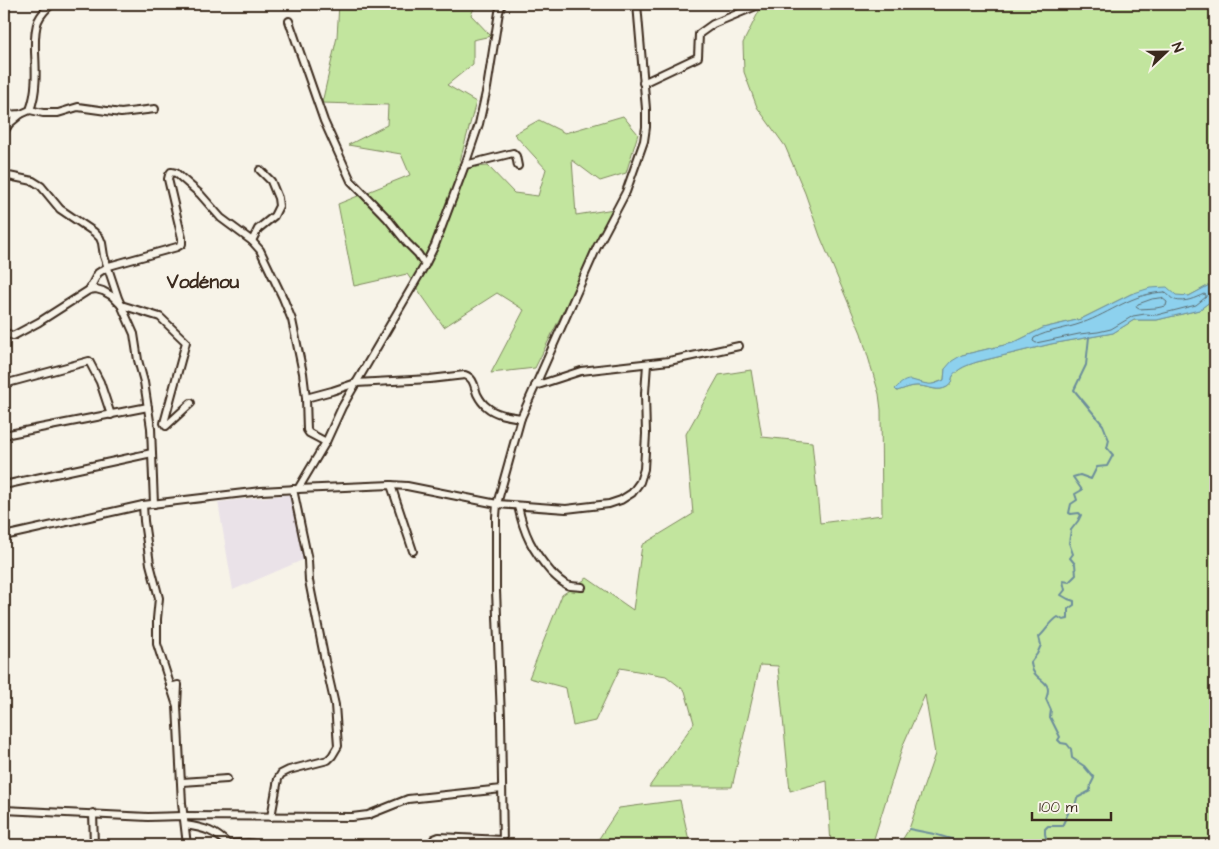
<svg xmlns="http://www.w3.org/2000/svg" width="1219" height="849" font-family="'Architects Daughter',sans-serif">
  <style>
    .built { fill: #eae2e8 }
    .green { fill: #c2e59e; stroke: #7e885e }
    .water { fill: #8dd1ee; stroke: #6c8e9b }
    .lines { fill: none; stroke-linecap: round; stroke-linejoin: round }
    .shore { stroke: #5c6d71; stroke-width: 1 }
    .stream { stroke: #6c8e9b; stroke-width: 2 }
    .street-casing { stroke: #3b2a1e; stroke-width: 10 }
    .street { stroke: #f7f3e8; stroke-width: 6 }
    .labels { text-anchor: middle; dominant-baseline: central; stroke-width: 4; stroke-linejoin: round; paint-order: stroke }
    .quarter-label { font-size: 19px; font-weight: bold; fill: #3b2a1e; stroke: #f7f3e8 }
  </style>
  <rect width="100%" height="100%" fill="#f7f3e8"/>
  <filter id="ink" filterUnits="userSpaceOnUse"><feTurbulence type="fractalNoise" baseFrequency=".02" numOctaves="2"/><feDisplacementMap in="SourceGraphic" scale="10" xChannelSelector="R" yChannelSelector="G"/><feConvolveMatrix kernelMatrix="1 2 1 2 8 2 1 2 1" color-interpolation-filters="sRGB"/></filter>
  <g filter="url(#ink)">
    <polygon class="built" points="293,494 305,559 233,590 218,502"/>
    <g class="green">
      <polygon points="339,4 476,4 471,15 491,36 473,40 473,64 447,85 476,102 458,168 488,166 514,193 538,196 546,169 514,134 539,120 565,133 623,116 638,134 626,173 600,181 572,160 576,215 614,209 535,368 491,373 524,310 497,293 444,327 407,274 354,286 338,204 410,175 401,154 348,145 387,125 388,105 322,103 337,37"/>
      <path d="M 767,4 L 1215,4 L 1215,282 L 1189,296 L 1131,294 L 1081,319 L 1043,328 L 1013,343 L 962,355 L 945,369 L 944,380 L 930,385 L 910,380 L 897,391 C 904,389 912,385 920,386 C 930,387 938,392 947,387 C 952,384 951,380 953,376 C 958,368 968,365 977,362 L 1051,344 L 1113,333 L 1134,320 L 1157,320 L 1199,310 L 1215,298 L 1215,845 L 899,845 L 909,829 L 935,754 L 925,695 L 903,745 L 872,845 L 831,845 L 827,781 L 790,791 L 778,666 L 760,665 L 732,787 L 649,787 L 694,723 L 685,691 L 666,676 L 620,668 L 595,721 L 573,726 L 566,688 L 529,678 L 562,595 L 587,578 L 633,610 L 642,545 L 693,514 L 686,434 L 719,375 L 751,370 L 762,437 L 812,442 L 820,523 L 882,515 L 881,410 L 879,394 L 861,333 L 820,236 L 805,193 L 785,146 L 757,107 L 744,72 L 743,43 L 759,11 Z"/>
      <polygon points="680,800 690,845 598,845 596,843 619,808"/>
    </g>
    <path class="water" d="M 1215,282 L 1215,298 L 1199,310 L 1157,320 L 1134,320 L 1113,333 L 1051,344 L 977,362 C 968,365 958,368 953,376 C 951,380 952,384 947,387 C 938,392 930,387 920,386 C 912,385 904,389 897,391 L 895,389 C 909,374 912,382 928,384 C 933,385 939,382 944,380 L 945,369 L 952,361 L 962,355 L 1013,343 L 1043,328 L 1081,319 L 1131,294 L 1150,288 L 1167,287 L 1176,295 L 1189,296 Z"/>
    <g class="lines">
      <g class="shore">
        <path d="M 1165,292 C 1168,294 1171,299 1175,300 C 1185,303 1195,298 1204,294 L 1206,295 L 1206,297 L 1196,305 L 1157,315 L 1145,314 L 1133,316 L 1111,329 L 1098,332 L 1079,334 L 1036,343 L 1033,341 L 1034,338 C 1049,330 1066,329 1082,323 C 1111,313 1132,293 1165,292 Z"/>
        <polygon points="1162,298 1167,302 1166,306 1156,308 1139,309 1136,307 1138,304 1152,299"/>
      </g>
      <g class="stream">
        <polyline points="909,829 934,834 954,840 970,842 985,845"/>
        <polyline points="1027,845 1032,845"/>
        <path d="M 1041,845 L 1047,842 L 1045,834 L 1045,829 L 1048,826 L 1062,826 L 1069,811 L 1075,806 L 1077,798 L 1090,791 L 1091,784 L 1094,778 L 1084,766 L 1072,758 L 1071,749 L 1067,744 L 1061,743 L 1058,740 L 1060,737 L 1050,717 L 1051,710 L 1046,699 C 1053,681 1040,683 1033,671 C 1032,668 1031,665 1031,662 L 1037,654 L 1041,645 L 1039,637 C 1046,631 1050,622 1058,617 L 1063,620 L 1068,619 L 1068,609 L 1074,605 L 1074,601 L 1068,599 L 1061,595 L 1065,590 L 1063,581 L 1069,582 L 1076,575 L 1075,564 L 1070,558 L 1073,554 L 1069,543 L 1071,530 L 1078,521 L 1081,515 L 1079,513 L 1071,514 L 1069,513 L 1071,504 L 1077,500 L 1075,494 L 1082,490 L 1073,477 L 1080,475 L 1091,479 L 1097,467 L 1107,466 L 1113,455 L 1107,448 L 1109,440 L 1103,425 L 1074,390 L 1086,365 L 1089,337"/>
      </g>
      <g class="street-casing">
        <g id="street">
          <polyline points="289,21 324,121 351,181 387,218 407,243 418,254 425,265"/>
          <polyline points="643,83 698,57 699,34 713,24 761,4"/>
          <polyline points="30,110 43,113 58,113 78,107 121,113 155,109"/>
          <path d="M 4,115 L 21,114 L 30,110 C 37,92 36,71 35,52 C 35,42 34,31 38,21 C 41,14 46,9 52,4"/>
          <polyline points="4,132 9,124 21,114"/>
          <polyline points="465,165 513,153 516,156 518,166"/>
          <polyline points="4,175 33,181 41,186 60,209 94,232 100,238 102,243 104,256 118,298 134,334 138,360 144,382 151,428 154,504"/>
          <polyline points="252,241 258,229 274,216 279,206 278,198 271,181 260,170"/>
          <polyline points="89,290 98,273 109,266 177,247 182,244 182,238 168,179 169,175 171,172 176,173 200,194 221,218 252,241 260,250 283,298 292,320 303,373 306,398 307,430 309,433 326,442"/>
          <polyline points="4,332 13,336 39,322 89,290 96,289 103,291 112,296 121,305 160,317 186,342 164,423 166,426 191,403"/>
          <polyline points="4,384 89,361 100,382 111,415"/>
          <polyline points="535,386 581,371 669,361 739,346"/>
          <path d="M 306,398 L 332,391 L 356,383 L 430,379 L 465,375 C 474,378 474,386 477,394 C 479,398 483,404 487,407 C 496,415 509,416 521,418"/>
          <polyline points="4,435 148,407"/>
          <polyline points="4,485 152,453"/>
          <polyline points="391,485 413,551"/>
          <polyline points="298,489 326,442 342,407 425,265 435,245 465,165 479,124 487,88 499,12 502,4"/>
          <polyline points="143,505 144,521 150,564 159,598 157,619 157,644 177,706"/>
          <path d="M 518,506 C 524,534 532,550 551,572 C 556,577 561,582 567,585 C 571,587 577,586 582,587"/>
          <polyline points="4,536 143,505 261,491 298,489 391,485 407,486 497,504 566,509 609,504 621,500 632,493 640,482 644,469 646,434 645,393 647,364"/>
          <polyline points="170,687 178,685 177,706 182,803 187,845"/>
          <polyline points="182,782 227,779"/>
          <polyline points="4,810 148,817 183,816 352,817 368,815 408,799 502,789"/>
          <polyline points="93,813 94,845"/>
          <polyline points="271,817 278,779 281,774 289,770 328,760 332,756 338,746 335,705 325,661 309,581 308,560 293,489"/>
          <path d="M 185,825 C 205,828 215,831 229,845"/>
          <polyline points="228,844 248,843 261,845"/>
          <polyline points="430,845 434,839 439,837 503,840"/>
          <polyline points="503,845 501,718 496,590 496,517 497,504 521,418 597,247 626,192 644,141 646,127 646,109 637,4"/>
        </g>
      </g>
      <use href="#street" class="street"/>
    </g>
  </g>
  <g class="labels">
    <g class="quarter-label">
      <text x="203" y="282">Vodénou</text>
    </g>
  </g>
  <rect width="1219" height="849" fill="none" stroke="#f7f3e8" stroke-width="20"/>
  <rect x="10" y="10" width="1199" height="829" fill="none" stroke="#3b2a1e" stroke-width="2" filter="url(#ink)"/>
  <g transform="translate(1166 52) rotate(68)" stroke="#f7f3e8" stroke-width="4" paint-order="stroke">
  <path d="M0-4L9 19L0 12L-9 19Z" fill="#3b2a1e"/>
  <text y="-8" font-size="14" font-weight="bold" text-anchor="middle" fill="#3b2a1e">N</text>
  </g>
  <path d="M1032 812v8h79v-8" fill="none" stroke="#3b2a1e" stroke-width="2.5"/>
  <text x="1039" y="812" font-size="15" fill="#3b2a1e" stroke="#f7f3e8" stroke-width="4" paint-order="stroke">100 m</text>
</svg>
